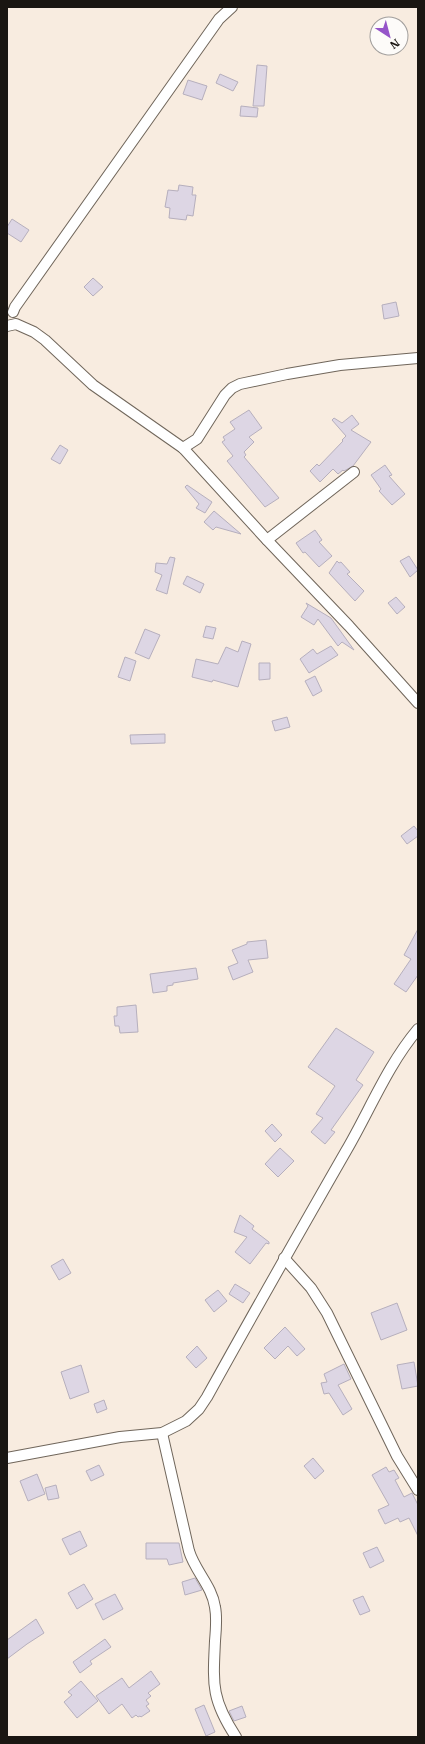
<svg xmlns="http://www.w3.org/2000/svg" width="425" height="1744" font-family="'IBM Plex Serif',serif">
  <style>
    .building { fill: #ddd6e4; stroke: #b6afbd }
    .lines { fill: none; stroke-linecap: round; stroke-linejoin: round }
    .street-casing { stroke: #70665b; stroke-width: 12 }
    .street { stroke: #fff; stroke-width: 10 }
  </style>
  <rect width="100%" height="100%" fill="#f8ece0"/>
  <g class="building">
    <polygon points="257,65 267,66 264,106 253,106"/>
    <polygon points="220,74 238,82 233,91 216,83"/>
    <polygon points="188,80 207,86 202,100 183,94"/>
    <polygon points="241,106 258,108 257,117 240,116"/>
    <polygon points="179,185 193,187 192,195 196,195 193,216 187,215 186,220 169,218 170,208 165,207 168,190 178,191"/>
    <polygon points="12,219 29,230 21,242 7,233 7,227"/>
    <polygon points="93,278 103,287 93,296 84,287"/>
    <polygon points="396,302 399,316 384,319 382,305"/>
    <polygon points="249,410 262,428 249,437 254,442 244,452 246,455 244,457 279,498 265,507 227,461 233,456 222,442 225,440 223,437 235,429 230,422"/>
    <polygon points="352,415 359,424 351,430 371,442 353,466 344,471 343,470 338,474 333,469 320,482 310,471 317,464 319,466 343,441 342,440 346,436 332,420 334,418 342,423"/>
    <polygon points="60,445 68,450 60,464 51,459"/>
    <polygon points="385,465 392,475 389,476 405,494 392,505 379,491 381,489 371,475"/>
    <polygon points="187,485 212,502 205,513 196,508 199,504 185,487"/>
    <polygon points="214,511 241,534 216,527 213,530 204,522"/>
    <polygon points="315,530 322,540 319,542 332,556 319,567 305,552 303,553 296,543"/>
    <polygon points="409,556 418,570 410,577 400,561"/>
    <polygon points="170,557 175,558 167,594 156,590 162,575 155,572 156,563 167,564"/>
    <polygon points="337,561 339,563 341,562 350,572 347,574 364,591 355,601 329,573"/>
    <polygon points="187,576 204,584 200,593 183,584"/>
    <polygon points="396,597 405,607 397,614 388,603"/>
    <polygon points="306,603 331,618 354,650 342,642 338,646 318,619 314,625 301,617 308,606"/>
    <polygon points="206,626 216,628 213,639 203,637"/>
    <polygon points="145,629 160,635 149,659 135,653"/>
    <polygon points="242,641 251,644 238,687 213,680 212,682 192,677 196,659 218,664 226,647 238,652"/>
    <polygon points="331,646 338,655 309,673 300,659 313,649 317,654"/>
    <polygon points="125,657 136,661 130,681 118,677"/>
    <polygon points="259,663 270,663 270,679 259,680"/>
    <polygon points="315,676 322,691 313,696 305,681"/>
    <polygon points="287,717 290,727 275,731 272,721"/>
    <polygon points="165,734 165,743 131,744 130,735"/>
    <polygon points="414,826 418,831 418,836 407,844 401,836"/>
    <polygon points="418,929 418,975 406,992 394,984 411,959 404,955"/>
    <polygon points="266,940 268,958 248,960 253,972 233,980 228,967 238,963 232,950 247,944 247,942"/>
    <polygon points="196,968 198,979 173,983 173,985 167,986 167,991 153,993 150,974"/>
    <polygon points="136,1005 138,1032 120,1033 119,1026 115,1026 114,1016 117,1016 117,1007"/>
    <polygon points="336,1028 374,1052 356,1080 363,1085 331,1130 335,1132 325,1144 311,1132 323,1118 316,1114 335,1086 308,1067"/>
    <polygon points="272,1124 282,1135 275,1142 265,1131"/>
    <polygon points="280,1148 294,1161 278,1177 265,1164"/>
    <polygon points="240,1215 254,1226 252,1229 269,1242 269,1244 266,1243 250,1264 235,1252 247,1237 234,1232"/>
    <polygon points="63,1259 71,1273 59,1280 51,1266"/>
    <polygon points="235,1284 250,1293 243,1303 229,1294"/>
    <polygon points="218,1290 227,1301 214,1312 205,1300"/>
    <polygon points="397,1303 407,1330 381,1340 371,1313"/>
    <polygon points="285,1327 305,1349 297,1356 288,1346 275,1359 264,1348"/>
    <polygon points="197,1346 207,1358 196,1368 186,1357"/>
    <polygon points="414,1362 418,1386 402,1389 397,1365"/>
    <polygon points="344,1364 351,1379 338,1385 352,1409 343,1415 329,1393 324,1394 321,1383 327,1382 324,1374"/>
    <polygon points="81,1365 89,1392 70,1399 61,1372"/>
    <polygon points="104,1400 107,1409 97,1413 94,1404"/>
    <polygon points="313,1458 324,1471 315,1479 304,1466"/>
    <polygon points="99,1465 104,1475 91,1481 86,1471"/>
    <polygon points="386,1467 389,1472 394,1470 399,1478 395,1480 404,1497 412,1493 418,1505 418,1536 409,1518 400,1522 398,1518 385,1524 378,1510 389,1505 372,1475"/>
    <polygon points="37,1474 45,1494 28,1501 20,1481"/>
    <polygon points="56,1485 59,1498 48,1500 45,1488"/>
    <polygon points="80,1531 87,1546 70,1555 62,1539"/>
    <polygon points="146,1543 179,1543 183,1562 169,1565 167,1559 146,1559"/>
    <polygon points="377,1547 384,1561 370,1568 363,1553"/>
    <polygon points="195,1578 202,1590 185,1595 182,1582"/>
    <polygon points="84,1584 93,1599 77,1609 68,1593"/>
    <polygon points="115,1594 123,1609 103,1620 95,1604"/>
    <polygon points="363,1596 370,1611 360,1615 353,1600"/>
    <polygon points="36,1619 44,1633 27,1644 7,1659 7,1640"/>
    <polygon points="105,1639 111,1647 90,1661 92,1664 80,1673 73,1662"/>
    <polygon points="151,1671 160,1684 148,1693 151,1696 146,1700 149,1704 146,1706 150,1711 141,1717 140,1716 138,1717 136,1715 132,1718 122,1704 109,1714 96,1696 122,1678 129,1688"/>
    <polygon points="81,1681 98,1701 77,1718 64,1702 72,1695 68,1692"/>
    <polygon points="204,1705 215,1732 206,1736 195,1709"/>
    <polygon points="242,1706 246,1717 234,1721 229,1711"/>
  </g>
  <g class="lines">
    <g class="street-casing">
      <g id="street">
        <polyline points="13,312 15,307 219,19 232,7"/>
        <polyline points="7,326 16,324 34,332 45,340 93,385 183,448 267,540 349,626 418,703"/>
        <polyline points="183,448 197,439 225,395 232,388 240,384 287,374 340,365 418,358"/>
        <polyline points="267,540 354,472"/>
        <polyline points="284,1258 311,1288 327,1313 397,1456 418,1490"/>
        <path d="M 162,1433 L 189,1551 C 195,1571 212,1586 215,1607 C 217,1617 216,1630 215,1641 C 213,1684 211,1699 236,1737"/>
        <path d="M 7,1458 L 120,1437 L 162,1433 L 186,1421 L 199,1409 L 207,1397 C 253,1314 299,1233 346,1151 C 370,1110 387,1066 418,1029"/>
      </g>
    </g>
    <use href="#street" class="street"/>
  </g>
  <rect width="425" height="1744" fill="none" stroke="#1a1612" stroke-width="16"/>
  <g transform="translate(389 36) rotate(144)"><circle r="19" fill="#fdfbf9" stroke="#a29f9d"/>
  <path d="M0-3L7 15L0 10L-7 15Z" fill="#9654c9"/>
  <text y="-6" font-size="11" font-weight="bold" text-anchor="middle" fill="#1a1612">N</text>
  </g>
</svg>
